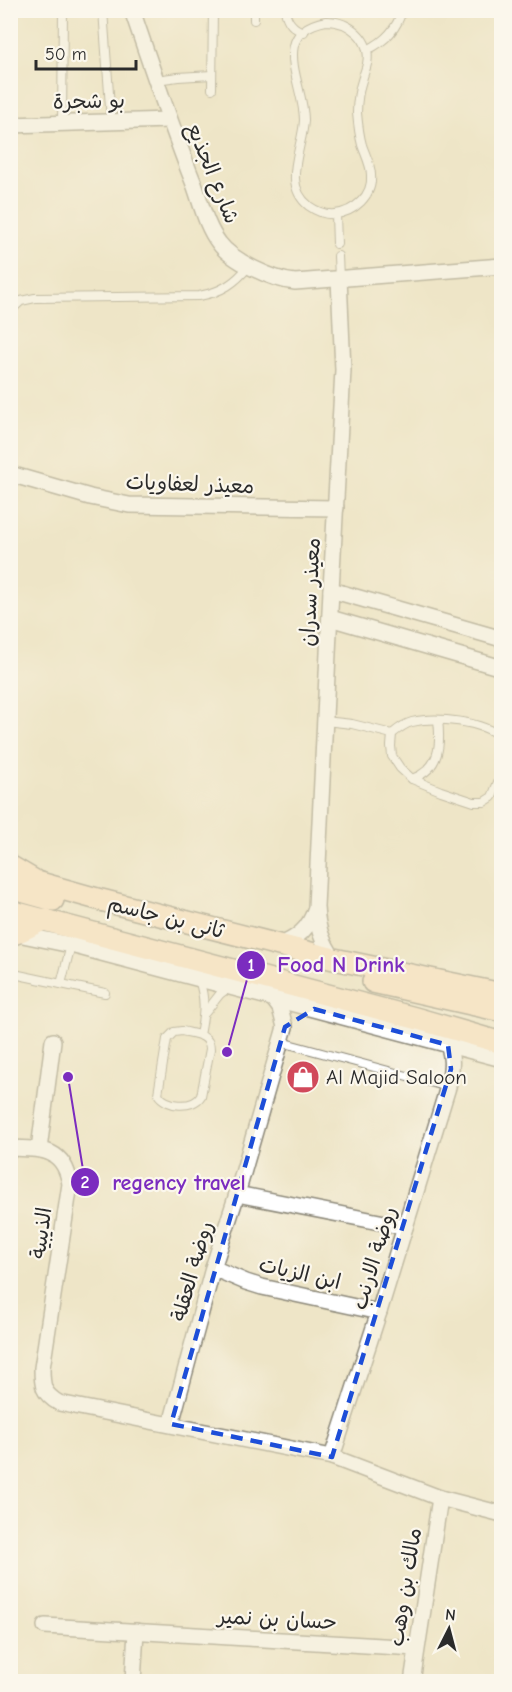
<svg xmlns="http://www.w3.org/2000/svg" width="512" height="1692" font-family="'Comic Neue','Playpen Sans Arabic',sans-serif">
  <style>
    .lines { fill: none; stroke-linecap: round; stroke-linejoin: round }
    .service-casing { stroke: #8c8879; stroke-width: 10 }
    .minor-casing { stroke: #8c8879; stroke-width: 18 }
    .secondary-casing { stroke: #8c8879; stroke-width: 24 }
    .service { stroke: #fff; stroke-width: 8 }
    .minor { stroke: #fff; stroke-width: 15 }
    .secondary { stroke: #ffe4c6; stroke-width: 21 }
    .marked { fill: none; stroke: #1d4ed8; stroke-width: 4.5; stroke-dasharray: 12 8; stroke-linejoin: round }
    .labels { text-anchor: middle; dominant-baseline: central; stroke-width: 4.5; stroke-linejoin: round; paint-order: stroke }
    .street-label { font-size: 21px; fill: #2b2b2b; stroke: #fbf7ec }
    .poi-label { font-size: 21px; fill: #2b2b2b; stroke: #fbf7ec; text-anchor: start }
    .leader { fill: none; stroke: #7b2cbf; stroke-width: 2 }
    .callout-dot { fill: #7b2cbf; stroke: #fbf7ec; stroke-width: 2 }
    .mark-label { font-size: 18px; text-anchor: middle; font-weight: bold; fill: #fff }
    .callout-label { font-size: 22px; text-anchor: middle; font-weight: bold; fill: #7b2cbf; stroke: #fbf7ec; stroke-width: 4.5; stroke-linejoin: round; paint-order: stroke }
  </style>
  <rect width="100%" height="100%" fill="#fbf7ec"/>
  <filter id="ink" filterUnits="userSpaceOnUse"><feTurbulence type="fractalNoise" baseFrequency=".0167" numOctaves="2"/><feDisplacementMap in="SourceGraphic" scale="12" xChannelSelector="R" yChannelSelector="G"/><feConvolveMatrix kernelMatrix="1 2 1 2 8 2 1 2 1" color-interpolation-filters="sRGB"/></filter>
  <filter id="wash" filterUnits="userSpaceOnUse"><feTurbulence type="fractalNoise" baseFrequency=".008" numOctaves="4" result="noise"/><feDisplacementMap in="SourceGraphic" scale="24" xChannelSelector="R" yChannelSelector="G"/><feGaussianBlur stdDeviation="1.35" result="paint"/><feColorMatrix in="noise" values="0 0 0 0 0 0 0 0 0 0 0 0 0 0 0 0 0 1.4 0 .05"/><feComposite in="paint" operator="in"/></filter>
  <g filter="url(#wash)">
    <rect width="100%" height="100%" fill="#eee5c7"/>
  </g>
  <g filter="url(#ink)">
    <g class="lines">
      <g class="service-casing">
        <g id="service">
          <polyline points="103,10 111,121"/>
          <polyline points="254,10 254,20"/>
          <path d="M 285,10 C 287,22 293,29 304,32"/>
          <path d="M 326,21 C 349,21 372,39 367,64 C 366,69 364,73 363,77 C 359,89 357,101 357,113 C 358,124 359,134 362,145 C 365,154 371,165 371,175 C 373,196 354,212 335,214 C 326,215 316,211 309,206 C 281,184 303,148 304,120 C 304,84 268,32 326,21 Z"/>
          <path d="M 367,50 C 384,42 397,30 402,10"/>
          <polyline points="156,80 178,77 212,75"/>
          <polyline points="212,89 213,10"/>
          <polyline points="62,123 63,10"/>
          <polyline points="336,214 337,244"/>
          <polyline points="338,256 339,278"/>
          <path d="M 10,311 L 21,301 L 35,298 L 199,296 C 222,292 235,283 249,266"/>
          <polyline points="325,721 352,724 392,734"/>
          <path d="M 502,738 C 483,721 436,716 412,722 C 404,724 398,729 392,734 L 391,746 L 392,756 L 400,768 L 412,779 L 441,791 L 474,802 L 484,802 L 492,797 L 502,772"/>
          <path d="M 412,779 C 440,769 441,745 438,720"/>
          <polyline points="71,945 61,984 105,993"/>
          <polyline points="14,974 61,984"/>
          <path d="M 199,980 C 206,1000 204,1015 200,1035"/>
          <polyline points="205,1013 220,994 228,988"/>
          <path d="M 182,1031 C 194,1034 210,1034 210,1049 L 201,1096 C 193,1109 166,1107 158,1094 L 167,1039 L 174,1032 Z"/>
          <polyline points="281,1042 448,1087"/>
        </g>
      </g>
      <g class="minor-casing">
        <g id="minor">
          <path d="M 132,10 C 152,69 171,126 194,184 C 201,203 206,226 219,243 C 232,261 273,280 295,282 L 502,266"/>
          <polyline points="10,125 169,120"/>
          <polyline points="10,474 90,497 129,505 336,508"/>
          <polyline points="331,590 502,639"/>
          <polyline points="330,618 502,668"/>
          <polyline points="13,933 71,945 502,1059"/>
          <path d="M 280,945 C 298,938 309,928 315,910"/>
          <path d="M 334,959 C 322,942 317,927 316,907 L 331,590 L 343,370 L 339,278"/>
          <path d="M 10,1148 C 41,1149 64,1147 70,1184 L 42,1368 C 42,1386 43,1394 59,1403 L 332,1457 L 440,1498 L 502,1514"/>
          <polyline points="39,1149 53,1041"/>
          <polyline points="237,1194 405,1227"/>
          <polyline points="213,1268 246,1282 262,1287 379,1312"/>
          <polyline points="171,1424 213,1268 237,1194 285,1027 280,1008 274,1000"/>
          <path d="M 332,1457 L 379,1312 L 448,1087 C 451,1072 454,1059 448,1045"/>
          <polyline points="45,1626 416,1648"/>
          <polyline points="133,1682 136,1631"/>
          <polyline points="412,1682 440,1498"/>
        </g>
      </g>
      <g class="secondary-casing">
        <g id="secondary">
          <polyline points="10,866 37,882 101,900 334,959 502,994"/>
          <polyline points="10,888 53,900"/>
          <polyline points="10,911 415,1018 502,1043"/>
          <polyline points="16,933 45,919"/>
          <polyline points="373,982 502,1011"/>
        </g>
      </g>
      <use href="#service" class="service"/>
      <use href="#minor" class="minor"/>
      <use href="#secondary" class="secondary"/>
    </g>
  </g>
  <path d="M0 0H512V1692H0ZM 314,1009 L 448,1045 L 451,1069 L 332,1457 L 171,1424 L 285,1027 Z" fill="#eee5c7" fill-opacity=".55" fill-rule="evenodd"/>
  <path class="marked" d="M 314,1009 L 448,1045 L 451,1069 L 332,1457 L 171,1424 L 285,1027 Z"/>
  <defs>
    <g id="shop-disc" transform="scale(1.725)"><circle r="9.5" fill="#d1495b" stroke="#fbf7ec"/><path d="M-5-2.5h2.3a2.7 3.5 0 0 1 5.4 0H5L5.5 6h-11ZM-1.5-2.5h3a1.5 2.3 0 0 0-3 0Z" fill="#fff"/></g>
  </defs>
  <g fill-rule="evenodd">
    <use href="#shop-disc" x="303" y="1077"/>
  </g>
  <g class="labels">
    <g class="street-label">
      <text transform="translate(89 101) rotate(-1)">بو شجرة</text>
      <text transform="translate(213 173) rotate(68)">شارع الجذيع</text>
      <text transform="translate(190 484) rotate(2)">معيذر لعفاويات</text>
      <text transform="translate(310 592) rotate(-87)">معيذر سدران</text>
      <text transform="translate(166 917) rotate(14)">ثانى بن جاسم</text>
      <text transform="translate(41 1233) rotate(-82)">الذيبية</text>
      <text transform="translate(374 1258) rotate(-73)">روضة الارنب</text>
      <text transform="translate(192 1271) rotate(-74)">روضة العقلة</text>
      <text transform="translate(300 1273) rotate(13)">ابن الزيات</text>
      <text transform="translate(405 1587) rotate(-81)">مالك بن وهب</text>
      <text transform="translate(277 1619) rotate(3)">حسان بن نمير</text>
    </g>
    <g class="poi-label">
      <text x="326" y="1077">Al Majid Saloon</text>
    </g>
  </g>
  <path class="leader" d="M227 1052L251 965M68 1077L85 1182"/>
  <g class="callout-dot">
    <circle cx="227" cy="1052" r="6"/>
    <circle cx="68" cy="1077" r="6"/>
    <circle cx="251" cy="965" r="15"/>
    <circle cx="85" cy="1182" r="15"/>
  </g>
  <g class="mark-label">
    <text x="251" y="971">1</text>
    <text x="85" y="1188">2</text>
  </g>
  <g class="callout-label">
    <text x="341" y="972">Food N Drink</text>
    <text x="179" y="1190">regency travel</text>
  </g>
  <rect width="512" height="1692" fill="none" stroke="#fbf7ec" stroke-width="36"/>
  <g transform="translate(449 1629) rotate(6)" stroke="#fbf7ec" stroke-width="4.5" paint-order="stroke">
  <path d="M0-4.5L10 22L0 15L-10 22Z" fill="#2b2b2b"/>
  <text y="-9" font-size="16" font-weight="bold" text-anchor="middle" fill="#2b2b2b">N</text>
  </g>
  <path d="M36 60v9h100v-9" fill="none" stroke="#2b2b2b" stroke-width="3"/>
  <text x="45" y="60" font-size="18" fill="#2b2b2b" stroke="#fbf7ec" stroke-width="4.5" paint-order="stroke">50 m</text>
</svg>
